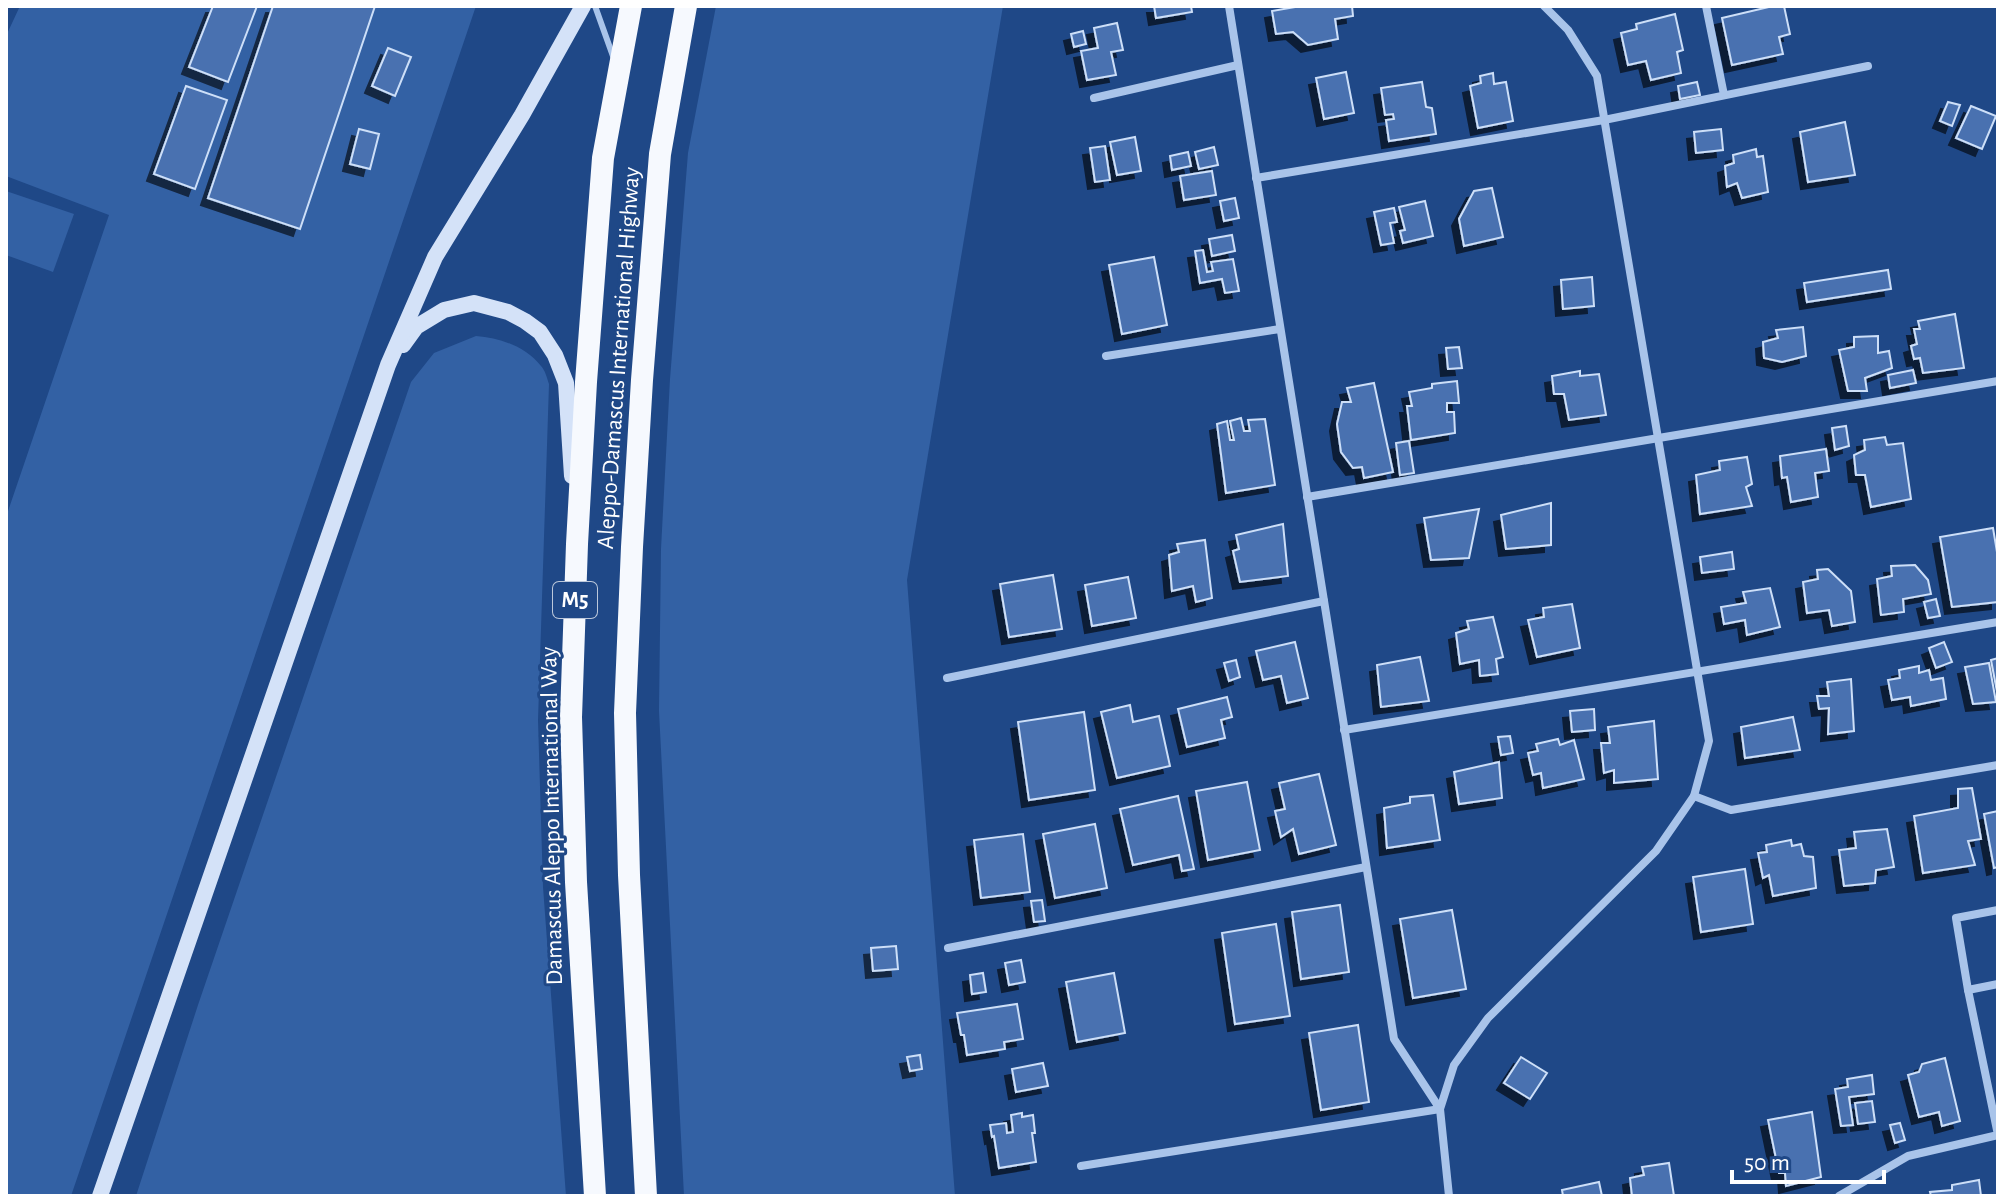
<svg xmlns="http://www.w3.org/2000/svg" width="2004" height="1202" font-family="'Alegreya Sans',sans-serif">
  <style>
    .green { fill: #3361a4 }
    .building { fill: #4871b0; stroke: #cddff8; stroke-width: 2; filter: url(#shadow) }
    .lines { fill: none; stroke-linecap: round; stroke-linejoin: round }
    .service { stroke: #a9c4ea; stroke-width: 6 }
    .minor { stroke: #a9c4ea; stroke-width: 8 }
    .secondary { stroke: #d4e2f8; stroke-width: 16 }
    .trunk { stroke: #f6f9fe; stroke-width: 22 }
    .labels { text-anchor: middle; dominant-baseline: central; stroke-width: 6; stroke-linejoin: round; paint-order: stroke }
    .shield { fill: #1f4887; stroke: #bcc8db; stroke-width: 2 }
    .shield-label { font-size: 22px; font-weight: bold; fill: #fff }
    .street-label { font-size: 24px; fill: #fff; stroke: #1f4887 }
  </style>
  <defs>
    <filter id="shadow"><feDropShadow dx="-7" dy="7" stdDeviation="0" flood-color="#0009"/></filter>
  </defs>
  <rect width="100%" height="100%" fill="#1f4887"/>
  <g class="green">
    <polygon points="20,6 476,6 71,1196 6,1196 6,517 109,215 6,176 6,36"/>
    <polygon points="716,6 1003,6 907,580 955,1196 684,1196 659,711 661,549 670,379 688,153"/>
    <polygon points="6,191 74,214 53,272 6,255"/>
    <path d="M 476,336 C 500,338 525,346 541,366 C 545,370 547,378 549,384 L 538,720 L 543,887 L 566,1196 L 136,1196 L 198,1005 L 411,382 L 434,353 Z"/>
  </g>
  <g class="building">
    <polygon points="213,6 257,6 228,82 189,67"/>
    <polygon points="273,6 375,6 300,229 208,198"/>
    <polygon points="1154,6 1191,6 1192,12 1156,18"/>
    <polygon points="1301,6 1352,6 1353,16 1335,19 1338,39 1308,45 1293,32 1276,34 1272,11"/>
    <polygon points="1773,6 1784,6 1790,34 1779,37 1783,54 1732,65 1722,18"/>
    <polygon points="1675,14 1683,50 1677,52 1681,73 1651,80 1646,61 1628,65 1621,33 1637,29 1636,24"/>
    <polygon points="1117,23 1123,50 1111,52 1116,75 1087,80 1081,51 1098,48 1094,28"/>
    <polygon points="1083,31 1086,44 1074,47 1071,34"/>
    <polygon points="388,48 411,57 395,96 372,86"/>
    <polygon points="1346,72 1354,113 1324,119 1316,78"/>
    <polygon points="1493,73 1494,84 1506,82 1513,121 1478,128 1470,86 1481,83 1480,76"/>
    <polygon points="1422,82 1426,107 1432,108 1436,134 1389,141 1386,120 1394,119 1393,114 1385,115 1381,88"/>
    <polygon points="1697,82 1700,95 1680,99 1678,86"/>
    <polygon points="186,86 227,100 195,189 154,174"/>
    <polygon points="1948,102 1960,105 1952,126 1940,121"/>
    <polygon points="1971,106 1996,116 1982,149 1956,138"/>
    <polygon points="1845,122 1855,175 1808,182 1800,132"/>
    <polygon points="359,129 379,134 370,169 350,164"/>
    <polygon points="1721,129 1723,150 1696,153 1694,132"/>
    <polygon points="1135,137 1141,171 1117,175 1110,142"/>
    <polygon points="1105,146 1110,180 1095,182 1090,148"/>
    <polygon points="1214,147 1218,165 1199,169 1195,152"/>
    <polygon points="1756,149 1757,157 1763,156 1768,192 1742,198 1737,183 1727,187 1725,166 1734,163 1733,155"/>
    <polygon points="1188,152 1191,166 1172,170 1170,156"/>
    <polygon points="1212,171 1216,195 1184,200 1180,176"/>
    <polygon points="1492,188 1503,237 1464,246 1459,219 1474,191"/>
    <polygon points="1235,198 1239,218 1224,221 1220,201"/>
    <polygon points="1425,201 1433,236 1403,243 1400,231 1405,230 1399,207"/>
    <polygon points="1394,208 1397,222 1390,223 1394,243 1381,245 1374,212"/>
    <polygon points="1232,235 1235,251 1212,256 1209,239"/>
    <polygon points="1203,250 1207,272 1213,271 1211,262 1233,259 1239,291 1225,293 1222,279 1200,283 1195,251"/>
    <polygon points="1154,257 1167,325 1122,334 1109,265"/>
    <polygon points="1888,270 1891,289 1807,302 1804,283"/>
    <polygon points="1592,277 1594,306 1563,309 1561,280"/>
    <polygon points="1955,314 1964,368 1923,373 1920,358 1914,359 1911,346 1917,344 1914,329 1920,329 1918,321"/>
    <polygon points="1803,327 1806,356 1782,362 1764,358 1763,342 1778,338 1776,330"/>
    <polygon points="1878,336 1878,353 1889,351 1892,368 1865,378 1867,391 1848,391 1839,350 1854,347 1854,337"/>
    <polygon points="1459,347 1462,368 1448,369 1446,348"/>
    <polygon points="1913,370 1916,383 1890,388 1888,375"/>
    <polygon points="1580,371 1580,376 1599,374 1606,415 1569,420 1564,394 1554,394 1552,376"/>
    <polygon points="1457,381 1459,403 1447,403 1447,412 1454,412 1455,433 1411,440 1407,406 1412,406 1409,392 1432,388 1432,384"/>
    <polygon points="1374,383 1393,472 1364,478 1362,467 1353,468 1341,452 1337,424 1342,402 1351,402 1347,388"/>
    <polygon points="1241,418 1244,431 1250,431 1248,420 1265,419 1275,485 1226,493 1217,424 1227,421 1230,440 1234,440 1230,421"/>
    <polygon points="1846,426 1849,446 1835,450 1832,428"/>
    <polygon points="1885,437 1887,445 1903,443 1911,499 1871,507 1865,475 1856,475 1854,455 1865,450 1864,440"/>
    <polygon points="1409,441 1414,473 1400,475 1396,443"/>
    <polygon points="1826,449 1829,471 1815,473 1818,497 1791,502 1787,477 1782,478 1780,456"/>
    <polygon points="1747,457 1752,484 1746,487 1752,506 1700,514 1696,475 1720,470 1719,461"/>
    <polygon points="1551,503 1551,545 1506,549 1501,515"/>
    <polygon points="1479,509 1469,558 1431,560 1424,518"/>
    <polygon points="1283,524 1288,576 1240,582 1233,551 1239,549 1236,535"/>
    <polygon points="1993,528 1998,558 1998,602 1952,607 1940,537"/>
    <polygon points="1205,540 1212,598 1196,602 1193,586 1172,591 1169,555 1179,552 1177,544"/>
    <polygon points="1732,552 1734,569 1702,573 1700,557"/>
    <polygon points="1915,565 1928,580 1931,594 1903,599 1904,612 1881,615 1877,579 1892,576 1891,566"/>
    <polygon points="1828,569 1851,591 1855,622 1832,626 1829,610 1807,613 1803,582 1818,579 1817,570"/>
    <polygon points="1053,575 1062,629 1009,637 1000,584"/>
    <polygon points="1128,577 1136,618 1092,626 1085,585"/>
    <polygon points="1770,588 1780,627 1747,635 1745,620 1724,624 1721,607 1746,603 1743,592"/>
    <polygon points="1936,599 1940,616 1928,618 1924,602"/>
    <polygon points="1572,604 1580,648 1537,657 1528,620 1544,617 1543,608"/>
    <polygon points="1493,617 1503,657 1496,659 1498,674 1480,676 1479,660 1460,664 1456,633 1469,629 1467,621"/>
    <polygon points="1295,642 1308,698 1287,703 1281,676 1263,680 1256,651"/>
    <polygon points="1944,642 1952,662 1936,668 1929,648"/>
    <polygon points="1420,657 1429,701 1381,707 1377,665"/>
    <polygon points="1998,658 1998,697 1991,660"/>
    <polygon points="1236,660 1240,677 1229,681 1224,663"/>
    <polygon points="1989,663 1996,702 1973,704 1965,667"/>
    <polygon points="1919,666 1919,673 1929,670 1931,680 1943,678 1946,699 1911,706 1910,697 1892,700 1888,680 1900,678 1899,670"/>
    <polygon points="1851,679 1854,731 1828,734 1829,708 1819,709 1817,696 1829,696 1827,682"/>
    <polygon points="1227,697 1232,717 1221,720 1225,738 1187,747 1178,709"/>
    <polygon points="1130,705 1133,722 1159,716 1170,766 1117,778 1101,712"/>
    <polygon points="1594,709 1595,730 1572,732 1570,711"/>
    <polygon points="1084,712 1095,790 1029,800 1018,722"/>
    <polygon points="1793,717 1800,750 1745,758 1741,727"/>
    <polygon points="1654,721 1658,779 1614,783 1614,770 1604,773 1601,743 1610,743 1608,727"/>
    <polygon points="1510,736 1513,753 1501,755 1498,737"/>
    <polygon points="1558,739 1560,745 1574,740 1584,779 1543,788 1541,773 1533,775 1528,753 1538,751 1536,744"/>
    <polygon points="1499,762 1502,798 1459,804 1454,772"/>
    <polygon points="1319,774 1336,845 1299,854 1293,829 1281,837 1275,811 1285,809 1279,783"/>
    <polygon points="1247,782 1260,850 1208,860 1196,791"/>
    <polygon points="1972,788 1981,839 1968,841 1975,865 1923,873 1914,816 1958,808 1958,789"/>
    <polygon points="1433,795 1440,840 1387,848 1384,808 1410,803 1410,797"/>
    <polygon points="1178,796 1194,869 1182,871 1179,855 1133,865 1120,809"/>
    <polygon points="1998,811 1998,867 1994,868 1984,814"/>
    <polygon points="1095,824 1107,888 1055,898 1043,834"/>
    <polygon points="1887,829 1894,867 1876,870 1875,883 1844,886 1839,850 1856,848 1854,832"/>
    <polygon points="1023,834 1030,892 981,898 974,840"/>
    <polygon points="1791,840 1792,846 1801,844 1804,856 1813,857 1816,888 1773,896 1769,875 1763,878 1758,853 1767,852 1766,845"/>
    <polygon points="1745,869 1753,924 1701,932 1693,877"/>
    <polygon points="1042,900 1045,921 1034,922 1031,901"/>
    <polygon points="1340,905 1349,972 1301,979 1292,912"/>
    <polygon points="1452,910 1466,989 1413,998 1400,919"/>
    <polygon points="1276,924 1290,1016 1235,1024 1222,933"/>
    <polygon points="896,946 898,969 873,971 871,948"/>
    <polygon points="1021,960 1025,982 1009,985 1005,963"/>
    <polygon points="983,973 986,992 972,994 970,975"/>
    <polygon points="1114,973 1125,1033 1077,1042 1066,982"/>
    <polygon points="1017,1004 1023,1039 1004,1042 1005,1049 967,1055 964,1035 961,1035 957,1013"/>
    <polygon points="1358,1025 1369,1102 1321,1110 1309,1033"/>
    <polygon points="920,1055 922,1069 910,1071 907,1057"/>
    <polygon points="1521,1057 1547,1073 1530,1099 1504,1083"/>
    <polygon points="1945,1058 1960,1121 1942,1126 1939,1112 1919,1117 1908,1075 1919,1072 1922,1064"/>
    <polygon points="1043,1063 1048,1086 1016,1092 1012,1069"/>
    <polygon points="1872,1075 1874,1094 1849,1097 1853,1125 1841,1126 1835,1089 1848,1087 1847,1079"/>
    <polygon points="1872,1101 1875,1122 1858,1124 1855,1103"/>
    <polygon points="1812,1112 1821,1177 1786,1186 1785,1173 1779,1173 1768,1120"/>
    <polygon points="1022,1113 1022,1117 1033,1115 1035,1133 1032,1133 1036,1162 999,1168 994,1136 992,1137 990,1125 1006,1123 1007,1133 1013,1132 1011,1115"/>
    <polygon points="1900,1123 1905,1140 1895,1143 1890,1125"/>
    <polygon points="1669,1163 1674,1196 1632,1196 1630,1178 1644,1175 1642,1167"/>
    <polygon points="1979,1180 1981,1196 1931,1196 1930,1192 1952,1190 1952,1185"/>
    <polygon points="1599,1182 1602,1196 1563,1196 1562,1190"/>
  </g>
  <g class="lines">
    <polyline class="service" points="595,6 614,59"/>
    <g class="minor">
      <polyline points="1706,6 1724,95"/>
      <polyline points="1094,98 1238,65"/>
      <polyline points="1256,178 1604,120 1868,66"/>
      <polyline points="1106,356 1280,329"/>
      <polyline points="1307,497 1998,381"/>
      <polyline points="947,678 1324,601"/>
      <polyline points="1344,730 1998,622"/>
      <polyline points="1694,796 1731,810 1998,765"/>
      <polyline points="1998,910 1956,918 1968,990 1998,984"/>
      <polyline points="948,948 1366,867"/>
      <polyline points="1081,1166 1440,1109 1394,1039 1229,6"/>
      <polyline points="1449,1196 1440,1109 1454,1065 1488,1018 1656,851 1694,796 1709,741 1597,76 1568,30 1544,6"/>
      <polyline points="1839,1196 1908,1156 1998,1135 1968,990"/>
    </g>
    <g class="secondary">
      <polyline points="403,345 416,327 444,310 474,303 508,312 525,321 540,332 555,355 566,383 572,476"/>
      <polyline points="100,1196 388,365 435,257 522,115 583,6"/>
    </g>
    <g class="trunk">
      <polyline points="595,1196 576,882 571,717 577,544 586,382 603,158 631,6"/>
      <polyline points="646,1196 629,875 625,713 632,547 642,380 660,154 686,6"/>
    </g>
  </g>
  <g class="labels">
    <rect class="shield" x="553" y="582" width="44" height="36" rx="6"/>
    <g class="shield-label">
      <text x="575" y="600">M5</text>
    </g>
    <g class="street-label">
      <text transform="translate(619 358) rotate(-86)">Aleppo-Damascus International Highway</text>
      <text transform="translate(552 816) rotate(-91)">Damascus Aleppo International Way</text>
    </g>
  </g>
  <rect width="2004" height="1202" fill="none" stroke="#ffffff" stroke-width="16"/>
  <path d="M1732 1170v12h152v-12" fill="none" stroke="#ffffff" stroke-width="4"/>
  <text x="1744" y="1170" font-size="24" fill="#ffffff" stroke="#1f4887" stroke-width="6" paint-order="stroke">50 m</text>
</svg>
